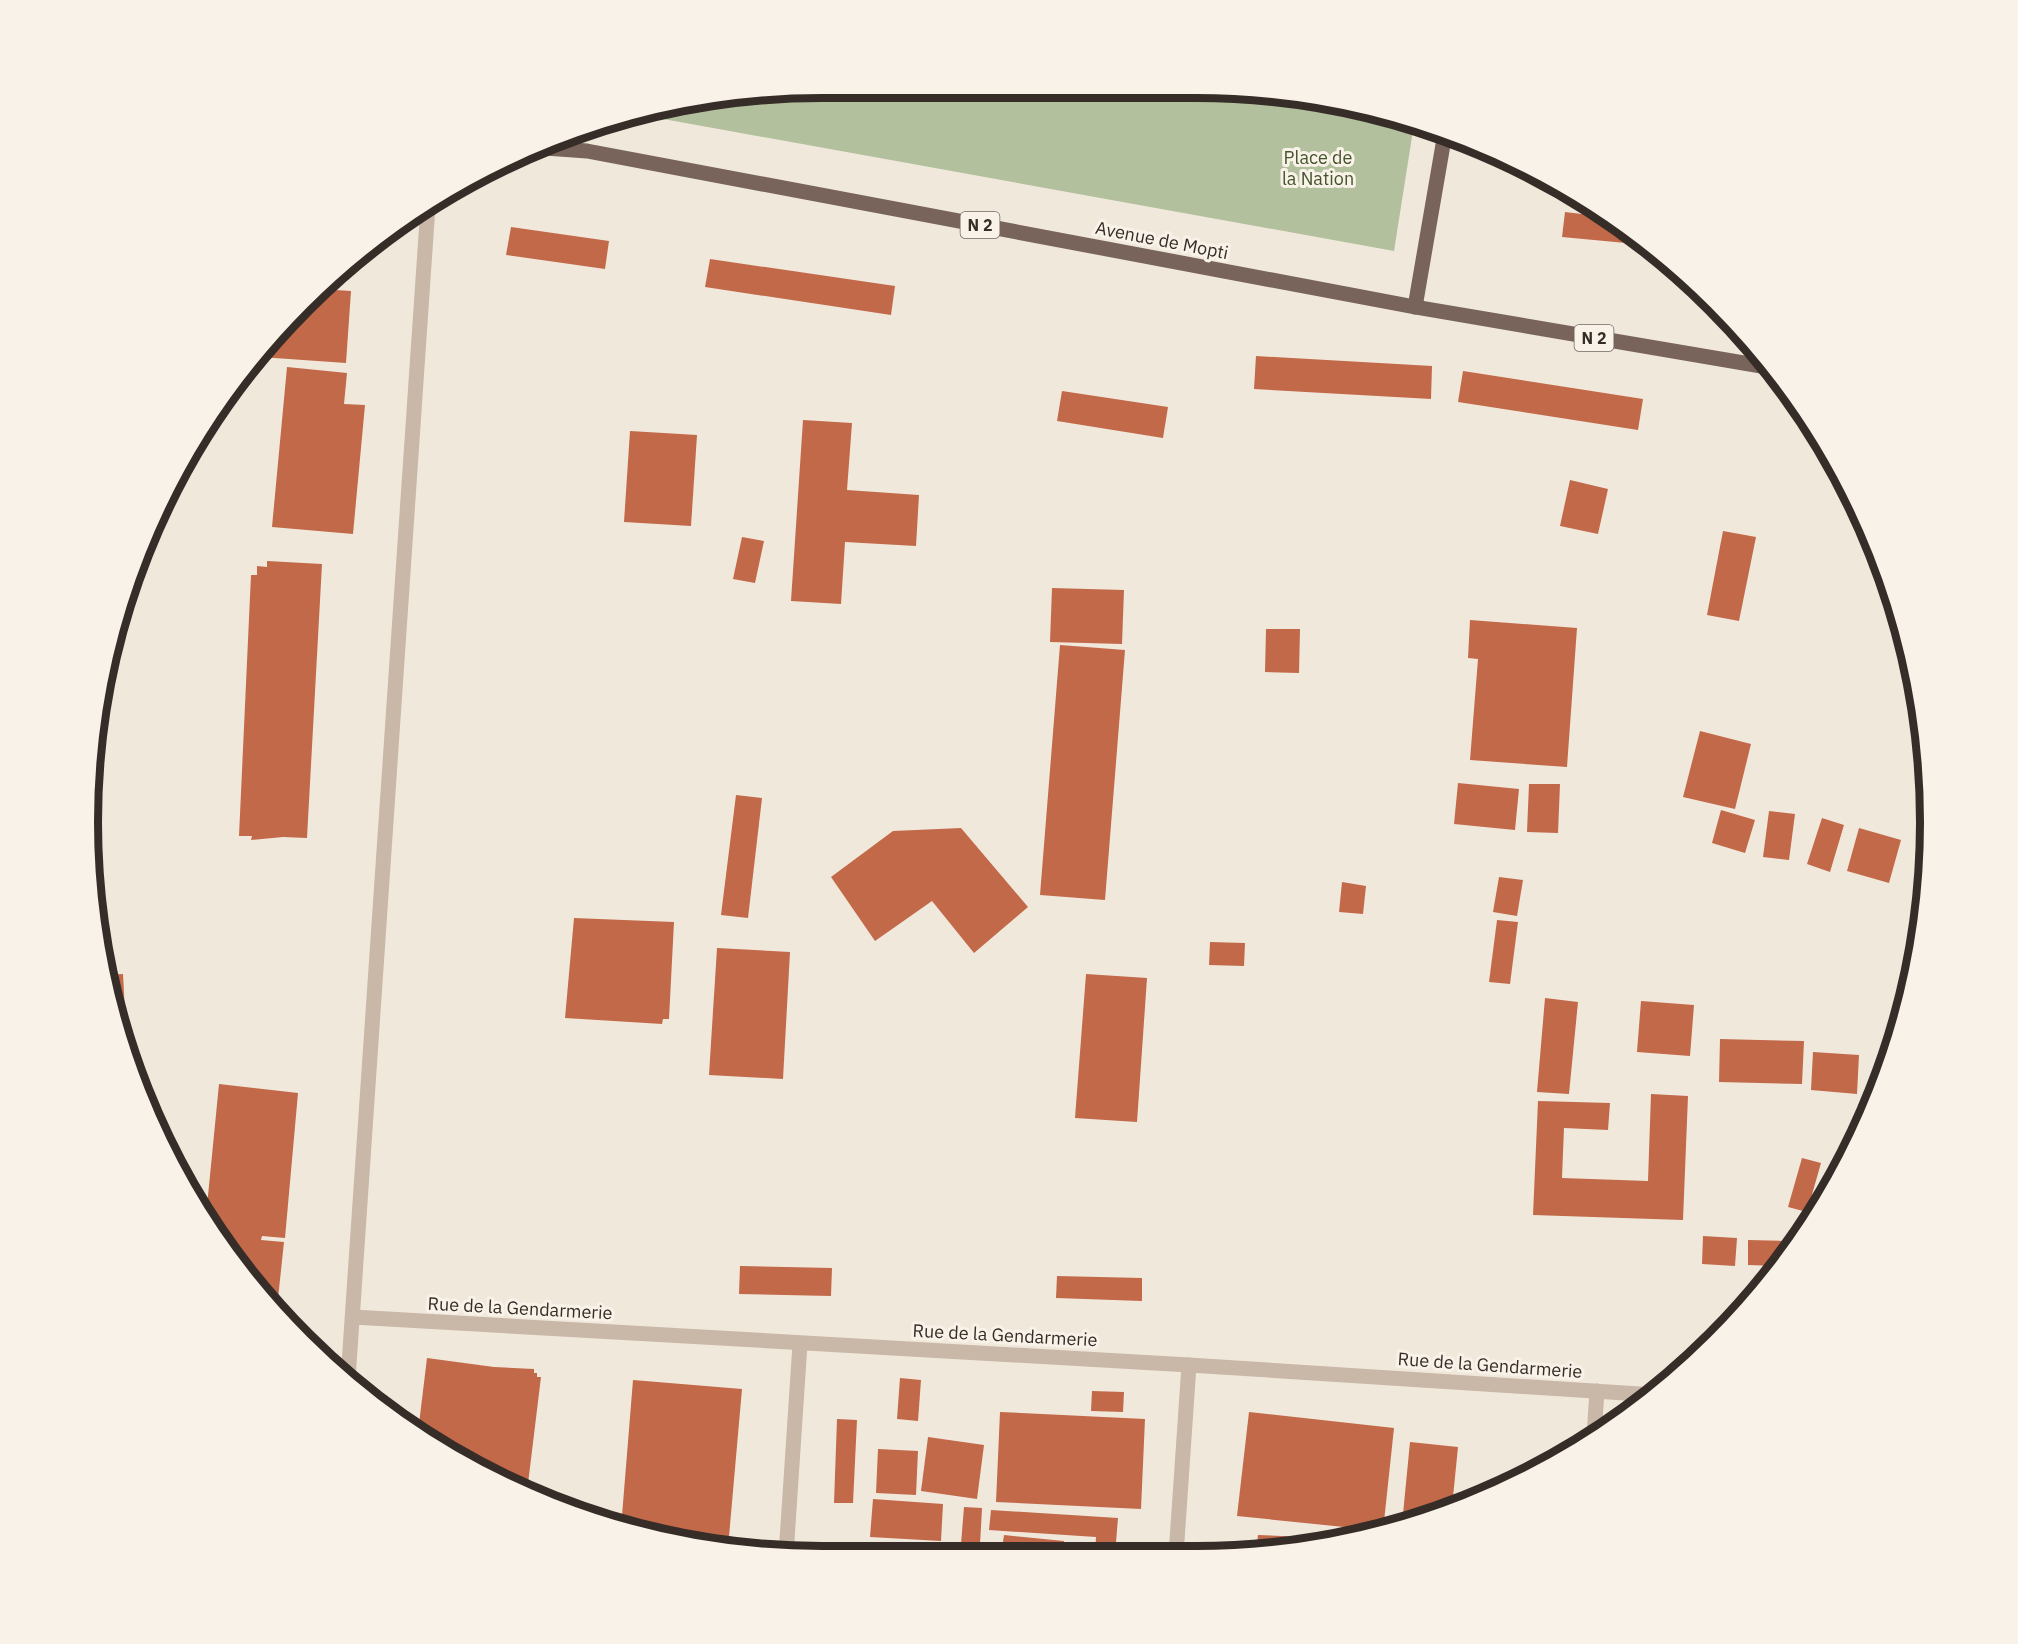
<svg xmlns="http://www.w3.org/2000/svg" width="2018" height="1644" font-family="'IBM Plex Sans',sans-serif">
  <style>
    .green { fill: #b3c09d }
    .building { fill: #c26949 }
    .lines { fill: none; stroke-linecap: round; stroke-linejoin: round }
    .minor { stroke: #c9b8a8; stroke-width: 15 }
    .major { stroke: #78645a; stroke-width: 15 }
    .labels { text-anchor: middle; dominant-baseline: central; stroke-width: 6; stroke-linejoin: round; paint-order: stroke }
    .shield { fill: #f9f2e8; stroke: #706862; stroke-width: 1.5 }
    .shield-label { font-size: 16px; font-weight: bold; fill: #362d28 }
    .park-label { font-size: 18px; fill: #45542d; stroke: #f9f2e8 }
    .street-label { font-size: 18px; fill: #362d28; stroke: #f9f2e8 }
    .rim { fill: none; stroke: #362d28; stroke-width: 8 }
  </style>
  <rect width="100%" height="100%" fill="#f1e8dc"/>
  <polygon class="green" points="822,87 1244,89 1340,101 1414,124 1394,251 630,113"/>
  <g class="building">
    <polygon points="1565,212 1607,217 1647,245 1562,237"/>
    <polygon points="511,227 609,241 605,269 506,255"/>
    <polygon points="710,259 895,286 891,315 705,287"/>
    <polygon points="320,289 351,291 346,363 260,357 303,302"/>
    <polygon points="1256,356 1432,366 1431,399 1254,389"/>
    <polygon points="287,367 347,373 344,404 365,405 353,534 272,527"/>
    <polygon points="1463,371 1643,399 1638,430 1458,402"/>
    <polygon points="1062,391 1168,407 1163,438 1057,421"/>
    <polygon points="803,420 852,423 847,490 919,495 916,546 845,542 841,604 791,601"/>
    <polygon points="630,431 697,435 691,526 624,522"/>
    <polygon points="1570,480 1608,489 1598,534 1560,526"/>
    <polygon points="1723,531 1756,537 1739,621 1707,615"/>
    <polygon points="742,537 764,541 755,583 733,579"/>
    <polygon points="267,561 322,564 307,838 283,837 251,840 252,836 239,836 251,575 257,575 257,566 267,567"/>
    <polygon points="1052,588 1124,590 1122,644 1050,642"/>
    <polygon points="1470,620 1577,628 1567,767 1470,760 1478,659 1468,658"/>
    <polygon points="1266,629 1300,629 1299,673 1265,672"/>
    <polygon points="1060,645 1125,650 1105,900 1040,895"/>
    <polygon points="1700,731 1751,744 1735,809 1683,797"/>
    <polygon points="1458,783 1519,789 1515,830 1454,824"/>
    <polygon points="1529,784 1560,784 1558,833 1527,832"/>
    <polygon points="736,795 762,798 748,918 721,915"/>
    <polygon points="1721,810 1755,820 1745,853 1712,843"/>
    <polygon points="1769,811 1795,814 1789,860 1763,857"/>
    <polygon points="1822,818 1844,825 1830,872 1807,864"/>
    <polygon points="961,828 1028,907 974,953 932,901 875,941 831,877 893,831"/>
    <polygon points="1859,828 1901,840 1889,883 1847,871"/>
    <polygon points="1499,877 1523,880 1517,916 1493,912"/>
    <polygon points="1342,882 1366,886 1363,914 1339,912"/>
    <polygon points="574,918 674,922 669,1019 663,1019 662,1024 565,1018"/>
    <polygon points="1497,920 1518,922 1510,984 1489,982"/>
    <polygon points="1210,942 1245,943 1244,966 1209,965"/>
    <polygon points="717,948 790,952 783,1079 709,1075"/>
    <polygon points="123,974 127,1050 126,1050 112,1012 107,975"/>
    <polygon points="1086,974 1147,978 1137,1122 1075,1118"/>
    <polygon points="1545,998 1578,1002 1569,1094 1537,1092"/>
    <polygon points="1641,1001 1694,1005 1690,1056 1637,1052"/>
    <polygon points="1720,1039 1804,1041 1802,1084 1719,1082"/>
    <polygon points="1813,1052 1859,1055 1857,1094 1811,1090"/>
    <polygon points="219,1084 298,1093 285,1238 262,1236 261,1240 284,1242 277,1308 239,1270 226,1249 227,1236 220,1239 206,1216"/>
    <polygon points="1651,1094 1688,1096 1683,1220 1533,1215 1538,1101 1610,1103 1608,1130 1564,1128 1562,1178 1648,1181"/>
    <polygon points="1802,1158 1821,1163 1807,1212 1788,1207"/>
    <polygon points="1703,1236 1737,1238 1735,1266 1702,1264"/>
    <polygon points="1748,1240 1790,1241 1789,1250 1778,1266 1748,1265"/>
    <polygon points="740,1266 832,1268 831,1296 739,1294"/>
    <polygon points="1057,1276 1142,1278 1142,1301 1056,1298"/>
    <polygon points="427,1358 494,1367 534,1369 534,1373 537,1373 537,1377 541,1377 527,1492 497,1481 418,1432"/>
    <polygon points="900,1378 921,1380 918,1421 897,1419"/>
    <polygon points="633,1380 742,1389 728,1548 632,1532 621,1528"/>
    <polygon points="1092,1391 1124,1392 1123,1412 1091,1411"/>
    <polygon points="1000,1412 1145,1419 1141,1509 996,1502"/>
    <polygon points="1249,1412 1394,1428 1383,1531 1237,1516"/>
    <polygon points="837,1419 857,1420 853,1503 834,1503"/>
    <polygon points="928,1437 984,1445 977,1499 921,1491"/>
    <polygon points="1410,1442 1458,1447 1452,1507 1428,1516 1403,1514"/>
    <polygon points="878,1449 918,1451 916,1495 876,1493"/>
    <polygon points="873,1499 943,1504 941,1541 870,1537"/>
    <polygon points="964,1507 982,1508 980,1545 961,1544"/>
    <polygon points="991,1510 1118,1518 1115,1555 1095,1555 1096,1537 989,1530"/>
    <polygon points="1343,1532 1365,1535 1365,1536 1342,1539"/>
    <polygon points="1004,1535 1064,1541 1062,1555 1001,1555"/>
    <polygon points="1258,1535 1329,1538 1329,1541 1256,1553"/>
  </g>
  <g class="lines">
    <g class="minor">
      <polyline points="353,1317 1189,1365 1655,1395"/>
      <polyline points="348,1379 428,206"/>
      <polyline points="1594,1436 1597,1391"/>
      <polyline points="786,1555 800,1344"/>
      <polyline points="1176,1555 1189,1365"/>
    </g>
    <g class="major">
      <polyline points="545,148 587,151 1415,307 1773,368"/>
      <polyline points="1415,307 1445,133"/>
    </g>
  </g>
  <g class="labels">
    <g class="shield">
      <rect x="960.5" y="212" width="39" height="26" rx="4.5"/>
      <rect x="1574.5" y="325" width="39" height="26" rx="4.5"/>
    </g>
    <g class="shield-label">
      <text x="980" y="225">N 2</text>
      <text x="1594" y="338">N 2</text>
    </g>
    <g class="park-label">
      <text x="1318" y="157">Place de<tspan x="1318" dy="21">la Nation</tspan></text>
    </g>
    <g class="street-label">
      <text transform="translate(1162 240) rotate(11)">Avenue de Mopti</text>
      <text transform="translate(520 1308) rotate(3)">Rue de la Gendarmerie</text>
      <text transform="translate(1005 1335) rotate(3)">Rue de la Gendarmerie</text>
      <text transform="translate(1490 1365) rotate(4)">Rue de la Gendarmerie</text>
    </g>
  </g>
  <path d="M0 0H2018V1644H0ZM822 98H1196A724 724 0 0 1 1920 822V822A724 724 0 0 1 1196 1546H822A724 724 0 0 1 98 822V822A724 724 0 0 1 822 98Z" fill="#f9f2e8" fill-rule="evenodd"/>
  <path class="rim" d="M822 98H1196A724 724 0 0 1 1920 822V822A724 724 0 0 1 1196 1546H822A724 724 0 0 1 98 822V822A724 724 0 0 1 822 98Z"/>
</svg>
